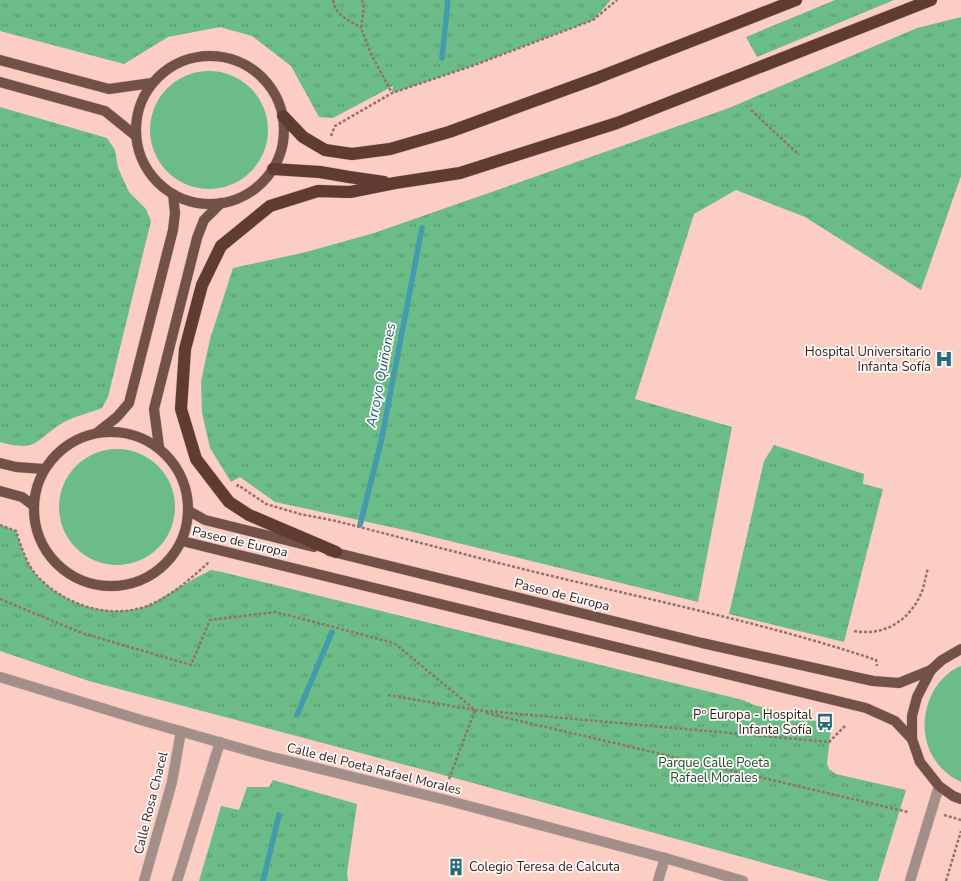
<svg xmlns="http://www.w3.org/2000/svg" width="961" height="881" font-family="'Nunito Sans',sans-serif">
  <style>
    .grass { fill: url(#grass-tufts) }
    .garden { fill: #6bbc87 }
    .lines { fill: none; stroke-linecap: round; stroke-linejoin: round }
    .stream { stroke: #439bae; stroke-width: 5.5 }
    .minor-casing { stroke: #d7aea4; stroke-width: 11 }
    .primary-casing { stroke: #d7aea4; stroke-width: 11 }
    .motorway-casing { stroke: #d7aea4; stroke-width: 13 }
    .path { stroke: #92736c; stroke-width: 2.5; stroke-dasharray: 3 2; stroke-linecap: butt }
    .minor { stroke: #a28f8a; stroke-width: 10 }
    .primary { stroke: #725149; stroke-width: 10 }
    .motorway { stroke: #603b32; stroke-width: 12 }
    .labels { text-anchor: middle; dominant-baseline: central; stroke-width: 3.5; stroke-linejoin: round; paint-order: stroke }
    .poi-label { font-size: 13px; fill: #2d1c18; stroke: #fffaf9; text-anchor: end }
    .street-label { font-size: 13px; fill: #2d1c18; stroke: #fffaf9 }
    .park-label { font-size: 13px; fill: #1d4a2e; stroke: #fffaf9 }
    .water-label { font-size: 14px; font-style: italic; fill: #1a606e; stroke: #fffaf9 }
  </style>
  <defs>
    <pattern id="grass-tufts" width="24" height="20" patternUnits="userSpaceOnUse"><rect width="24" height="20" fill="#6bbc87"/><path d="M3 7l-1-3M5 7V3M7 7l1-3M15 17l-1-3M17 17v-4M19 17l1-3" fill="none" stroke="#58986d"/></pattern>
  </defs>
  <rect width="100%" height="100%" fill="#fccec3"/>
  <g class="grass">
    <polygon points="0,0 611,0 593,20 472,66 392,93 393,86 333,118 319,117 291,66 252,36 220,27 168,37 124,64 0,31"/>
    <polygon points="835,0 894,0 757,57 746,37"/>
    <polygon points="961,17 961,176 921,290 805,217 736,190 694,214 635,399 732,427 698,602 409,531 275,502 240,477 231,482 210,448 202,413 201,381 210,339 233,268 306,252 374,233 503,188 729,108 917,28"/>
    <path d="M 0,107 L 107,138 L 115,150 L 118,168 L 129,192 L 146,209 L 151,221 L 108,397 L 102,408 C 90,413 75,416 64,422 C 35,439 39,453 0,442 Z"/>
    <polygon points="774,445 864,474 863,484 883,489 844,642 729,614 764,461"/>
    <path d="M 0,525 L 16,531 C 21,546 27,566 38,577 C 65,605 109,619 147,606 C 152,604 158,600 163,597 C 179,588 194,578 211,570 L 222,572 L 743,700 L 754,705 L 831,725 L 831,729 L 827,763 L 829,769 L 836,774 L 906,790 L 878,881 L 829,881 L 462,780 L 89,681 L 0,651 Z"/>
    <polygon points="273,780 357,804 347,873 348,881 199,881 221,806 239,810 247,787 269,787"/>
  </g>
  <g class="garden">
    <circle cx="209" cy="130" r="59"/>
    <circle cx="117" cy="507" r="58"/>
    <path d="M 961,666 L 961,782 C 925,765 915,724 934,690 C 940,680 950,670 961,666 Z"/>
  </g>
  <g class="lines">
    <g class="stream">
      <polyline points="442,58 448,0"/>
      <polyline points="360,525 381,442 422,228"/>
      <polyline points="297,715 332,632"/>
      <polyline points="263,881 279,815"/>
    </g>
    <g class="minor-casing">
      <g id="minor">
        <polyline points="0,677 141,720 264,755 442,799 665,858 743,881"/>
        <polyline points="144,881 172,782 181,731"/>
        <polyline points="177,881 220,742"/>
        <polyline points="658,881 665,858"/>
        <polyline points="910,881 939,786"/>
      </g>
    </g>
    <g class="primary-casing">
      <g id="primary">
        <circle cx="210" cy="130" r="74"/>
        <polyline points="0,60 109,89 152,83"/>
        <polyline points="0,82 105,111 136,136"/>
        <circle cx="111" cy="509" r="77"/>
        <polyline points="98,432 117,417 129,403 173,230 175,213 173,194"/>
        <polyline points="159,447 154,409 197,238 204,220 221,203"/>
        <polyline points="0,463 16,467 44,469"/>
        <polyline points="0,491 22,497 34,506"/>
        <polyline points="189,511 205,520 314,547"/>
        <polyline points="182,541 866,708 895,721 912,739"/>
        <polyline points="329,551 702,643 873,681 899,683 931,670"/>
        <polyline points="961,649 942,660 931,670 917,697 912,716 912,739 920,762 939,786 953,796 961,799"/>
      </g>
    </g>
    <g class="motorway-casing">
      <g id="motorway">
        <polyline points="283,116 303,137 325,150 352,154 390,149 449,132 597,78 796,0"/>
        <polyline points="273,169 320,172 349,177 384,182"/>
        <polyline points="336,552 249,515 229,502 196,459 181,409 185,349 202,285 221,246 270,206 318,191 350,192 395,183 460,173 617,123 931,0"/>
      </g>
    </g>
    <g class="path">
      <path d="M 333,0 C 336,17 348,19 361,28"/>
      <polyline points="362,0 364,8 361,28 372,56 392,93"/>
      <polyline points="751,110 799,155"/>
      <polyline points="331,136 335,126 392,93 472,66 593,20 617,0"/>
      <path d="M 237,487 L 238,485 L 266,504 L 300,514 L 336,521 C 419,542 502,565 586,584 C 683,607 781,628 876,660 L 877,666"/>
      <path d="M 0,525 L 16,531 C 21,546 27,566 38,577 C 65,605 110,620 147,606 C 170,597 189,580 207,564 L 208,562"/>
      <polyline points="0,599 82,633 191,665 210,620 276,612 394,643 475,710 829,742 846,725"/>
      <path d="M 854,631 C 882,636 906,623 919,598 C 924,589 925,578 928,568"/>
      <polyline points="388,695 475,710"/>
      <polyline points="486,713 908,812"/>
      <polyline points="449,779 475,710"/>
      <polyline points="944,815 961,820"/>
      <polyline points="946,881 961,831"/>
    </g>
    <use href="#minor" class="minor"/>
    <use href="#primary" class="primary"/>
    <use href="#motorway" class="motorway"/>
  </g>
  <defs>
    <g id="hospital-bare" transform="scale(1.38)"><path d="M-5-5h3v3.5h4V-5h3V5h-3V1.5h-4V5h-3Z" fill="#256b79" stroke="#fffaf9" stroke-width="2.5" paint-order="stroke"/></g>
    <g id="bus-bare" transform="scale(1.38)"><path d="M-5-6H5V4H4V6H2V4H-2V6H-4V4H-5ZM-3.5-4V0h7V-4ZM-3.5 1.2v1.5H-2V1.2ZM2 1.2v1.5H3.5V1.2Z" fill="#256b79" stroke="#fffaf9" stroke-width="2.5" paint-order="stroke"/></g>
    <g id="building-bare" transform="scale(1.38)"><path d="M-4-6H4V6H1V3H-1V6H-4ZM-2.5-4.3h1.7v1.8h-1.7ZM.8-4.3h1.7v1.8H.8ZM-2.5-1h1.7V.8h-1.7ZM.8-1h1.7V.8H.8Z" fill="#256b79" stroke="#fffaf9" stroke-width="2.5" paint-order="stroke"/></g>
  </defs>
  <g fill-rule="evenodd">
    <use href="#hospital-bare" x="944" y="359"/>
    <use href="#bus-bare" x="825" y="722"/>
    <use href="#building-bare" x="456" y="867"/>
  </g>
  <g class="labels">
    <g class="poi-label">
      <text x="931" y="352">Hospital Universitario<tspan x="931" dy="15">Infanta Sofía</tspan></text>
      <text x="812" y="715">Pº Europa - Hospital<tspan x="812" dy="15">Infanta Sofía</tspan></text>
      <text x="469" y="867" text-anchor="start">Colegio Teresa de Calcuta</text>
    </g>
    <g class="street-label">
      <text transform="translate(240 542) rotate(13)">Paseo de Europa</text>
      <text transform="translate(562 595) rotate(14)">Paseo de Europa</text>
      <text transform="translate(374 769) rotate(14)">Calle del Poeta Rafael Morales</text>
      <text transform="translate(151 803) rotate(-76)">Calle Rosa Chacel</text>
    </g>
    <g class="park-label">
      <text x="714" y="763">Parque Calle Poeta<tspan x="714" dy="15">Rafael Morales</tspan></text>
    </g>
    <g class="water-label">
      <text transform="translate(381 375) rotate(-79)">Arroyo Quiñones</text>
    </g>
  </g>
</svg>
